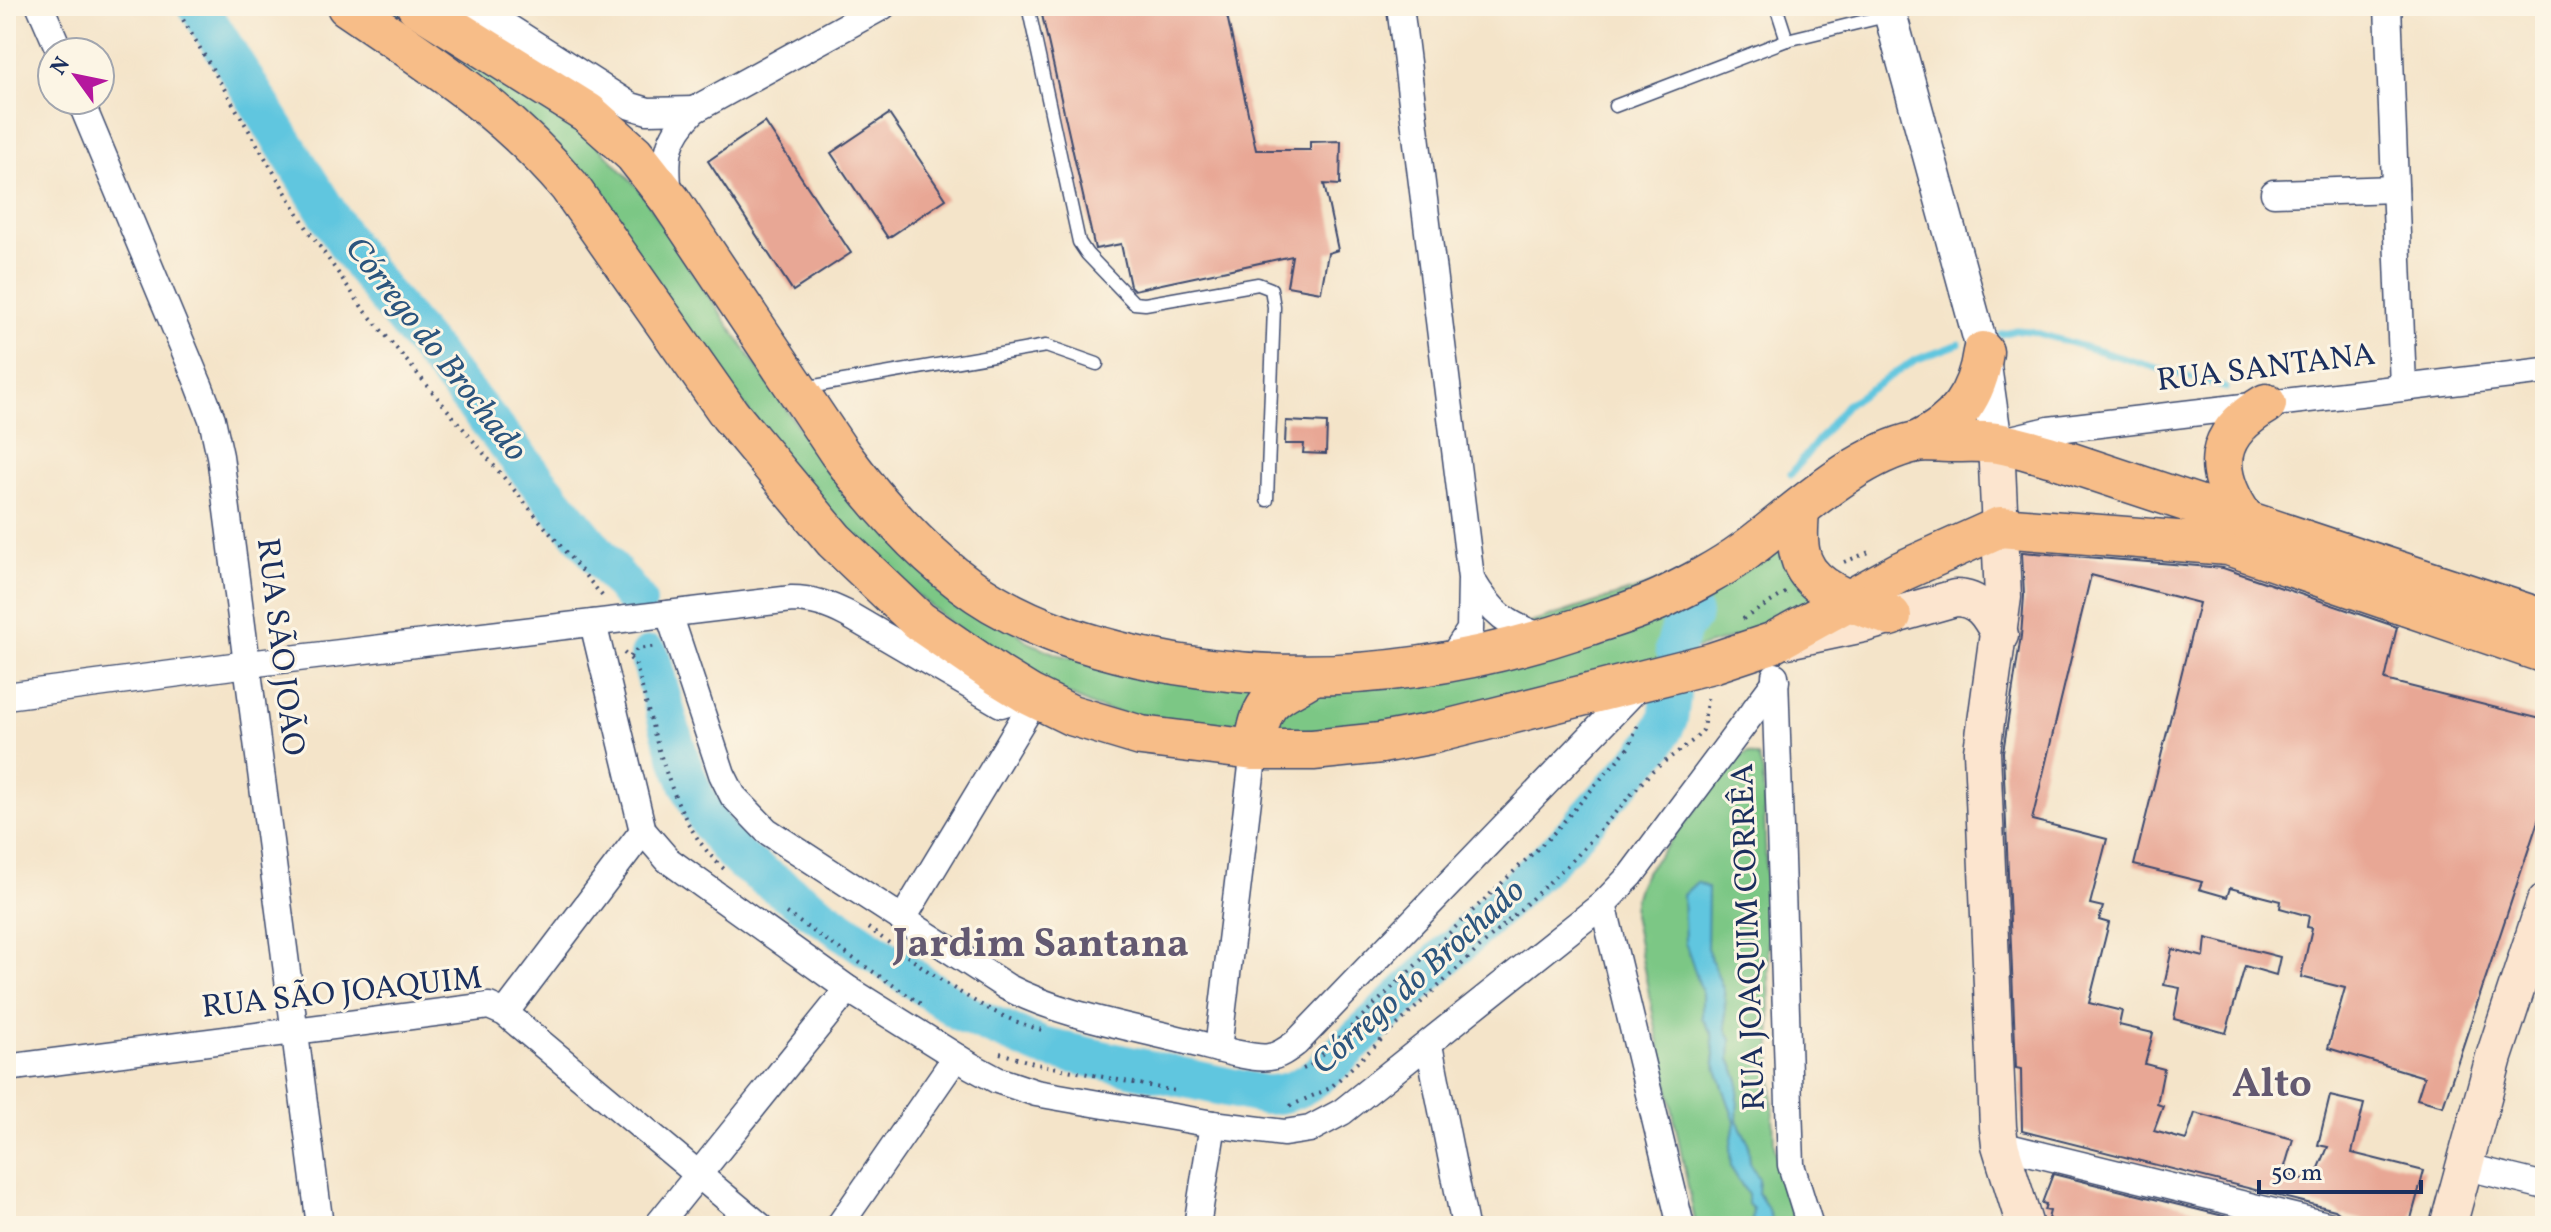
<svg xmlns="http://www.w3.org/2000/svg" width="2551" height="1232" font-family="Vollkorn,serif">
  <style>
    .green { fill: #7bc785; stroke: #4b7b72; stroke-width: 2 }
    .water { fill: #61c6df; stroke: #3e7a9e; stroke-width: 2 }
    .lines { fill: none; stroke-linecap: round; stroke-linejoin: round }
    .stream { stroke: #61c6df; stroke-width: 7 }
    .river { stroke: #61c6df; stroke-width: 40 }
    .building { fill: #e8a795 }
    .service-casing { stroke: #3c4a6e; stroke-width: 15 }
    .minor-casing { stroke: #3c4a6e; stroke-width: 29 }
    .tertiary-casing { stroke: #3c4a6e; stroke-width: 35 }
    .secondary-casing { stroke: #3c4a6e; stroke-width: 39 }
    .primary-casing { stroke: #3c4a6e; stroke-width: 43 }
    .path { stroke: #3c4a6e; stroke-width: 4; stroke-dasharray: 2 6; stroke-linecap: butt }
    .service { stroke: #fff; stroke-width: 12 }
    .minor { stroke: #fff; stroke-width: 26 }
    .tertiary { stroke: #fff; stroke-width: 32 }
    .secondary { stroke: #fce5cf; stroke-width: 36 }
    .primary { stroke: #f7bd88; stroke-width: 40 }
    .labels { text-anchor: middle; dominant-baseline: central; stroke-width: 6; stroke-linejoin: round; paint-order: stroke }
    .street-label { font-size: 32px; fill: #1b2f5e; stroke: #fcf5e5 }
    .water-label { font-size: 34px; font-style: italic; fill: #2c557e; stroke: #fcf5e5 }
    .district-label { font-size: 40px; font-weight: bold; fill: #635971; stroke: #fcf5e5 }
  </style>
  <rect width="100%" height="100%" fill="#fcf5e5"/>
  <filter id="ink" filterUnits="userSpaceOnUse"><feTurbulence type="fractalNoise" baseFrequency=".0125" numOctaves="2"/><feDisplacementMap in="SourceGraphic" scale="16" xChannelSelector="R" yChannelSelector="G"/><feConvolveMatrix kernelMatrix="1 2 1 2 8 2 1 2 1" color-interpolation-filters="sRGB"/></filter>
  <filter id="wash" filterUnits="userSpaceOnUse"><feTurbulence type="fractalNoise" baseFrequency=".006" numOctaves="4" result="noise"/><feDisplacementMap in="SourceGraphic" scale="32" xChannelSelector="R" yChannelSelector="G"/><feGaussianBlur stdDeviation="1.8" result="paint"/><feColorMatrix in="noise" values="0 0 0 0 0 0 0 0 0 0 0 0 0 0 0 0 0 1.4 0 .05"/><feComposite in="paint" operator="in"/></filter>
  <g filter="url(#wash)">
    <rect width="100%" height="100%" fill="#f4e4c9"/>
    <g class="green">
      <polygon points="366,6 389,6 470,55 591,138 641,191 686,263 825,466 1028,642 1056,654 1095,663 1324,689 1784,542 1819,605 1793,620 1418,730 1203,732 1095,707 1029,676 965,635 835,526 649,279"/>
      <path d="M 1748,753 L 1758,757 L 1763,772 L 1774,1144 L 1781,1179 L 1797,1226 L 1696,1226 L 1633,915 C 1633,897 1638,885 1647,870 L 1737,758 Z"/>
    </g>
    <polygon class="water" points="1697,882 1708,888 1707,948 1724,991 1726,1029 1731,1040 1730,1059 1739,1080 1737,1120 1748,1142 1750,1163 1759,1179 1758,1193 1767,1207 1773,1226 1756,1226 1752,1220 1753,1209 1748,1204 1748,1195 1731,1168 1730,1150 1735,1122 1715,1064 1712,1034 1702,1018 1702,992 1685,942 1683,895"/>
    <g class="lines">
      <g class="stream">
        <polyline points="2001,334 2016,330 2030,331 2226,388"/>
        <polyline points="1791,474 1846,405 1915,360 1959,344"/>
      </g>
      <g class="river">
        <polyline points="198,6 349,247 382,292 637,602"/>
        <polyline points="1675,648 1681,629 1692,614"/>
        <path d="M 650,656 C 671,728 684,808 742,861 L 963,1013 L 1042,1047 L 1264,1095 C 1285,1096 1306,1086 1322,1072 L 1563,846 L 1656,743 L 1668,719 L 1671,696"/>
      </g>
    </g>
    <g id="blocks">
      <g class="building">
        <polygon points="1040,6 1225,6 1256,150 1310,150 1310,142 1341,141 1340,185 1324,184 1338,250 1328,253 1321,292 1287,286 1292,256 1134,290 1130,286 1121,244 1095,249"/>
        <polygon points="889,114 946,199 888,238 831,153"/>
        <polygon points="765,122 851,253 793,291 708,161"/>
        <polygon points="1286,421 1327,423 1326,454 1303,453 1304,444 1285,444"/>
        <polygon points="2022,552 2223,568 2397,627 2385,680 2545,720 2545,800 2443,1106 2417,1099 2424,1077 2328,1048 2345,988 2301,977 2312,928 2307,927 2309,916 2280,908 2281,901 2230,888 2227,897 2199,889 2202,882 2134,865 2199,603 2091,575 2032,820 2107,839 2090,904 2103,907 2099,920 2109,923 2089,1003 2122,1011 2119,1025 2153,1033 2145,1064 2164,1069 2157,1104 2163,1106 2154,1131 2186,1140 2195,1113 2293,1139 2283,1173 2313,1182 2328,1147 2318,1145 2330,1096 2364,1104 2352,1153 2424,1171 2409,1226 2386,1226 2344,1215 2344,1217 2335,1210 2022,1131 2021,1069 2016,1068 2003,752 2021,636 2024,596"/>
        <polygon points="2206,938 2280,957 2276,975 2245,966 2226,1033 2174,1019 2180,988 2164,985 2172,949 2204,957"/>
        <polygon points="2053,1174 2264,1226 2077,1226 2048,1219 2050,1211 2044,1210 2046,1204 2042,1203"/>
      </g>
    </g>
  </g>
  <g filter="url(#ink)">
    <use href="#blocks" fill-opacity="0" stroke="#3c4a6e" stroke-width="2"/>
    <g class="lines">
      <g class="service-casing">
        <g id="service">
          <polyline points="1028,6 1079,242 1087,254 1134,303 1145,304 1258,284 1271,289 1274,307 1267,500"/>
          <polyline points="1776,6 1787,40"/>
          <polyline points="1615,106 1787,40 1890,15"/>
          <polyline points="803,388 1046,346 1097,364"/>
        </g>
      </g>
      <g class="minor-casing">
        <g id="minor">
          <polyline points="40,6 60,52"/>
          <polyline points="475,6 631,106 648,111 694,110"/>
          <polyline points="1400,6 1471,578 1470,630 1449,662"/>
          <polyline points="2388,6 2403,387"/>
          <polyline points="80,100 199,385 212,419 220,456 320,1226"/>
          <polyline points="2274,193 2395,189"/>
          <path d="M 669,196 C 665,157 665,139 694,110 L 883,6"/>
          <polyline points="2007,440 2049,430 2545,371"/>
          <path d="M 1472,580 C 1492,614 1508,626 1546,638"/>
          <path d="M 669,614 L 722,774 L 733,796 L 767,831 L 1007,987 C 1063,1016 1129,1026 1190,1042 C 1209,1046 1251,1060 1269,1057 C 1279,1056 1288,1049 1296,1043 L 1643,682"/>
          <polyline points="593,623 643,831 668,860 848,989 971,1066 997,1080 1036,1093 1213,1124 1284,1133 1310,1129 1342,1112 1603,904 1631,875 1776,681"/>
          <polyline points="1775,676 1791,1165 1810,1226"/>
          <path d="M 6,696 L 248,664 L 792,599 C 813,599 829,605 847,614 L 1001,704 L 1030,695"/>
          <polyline points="1603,904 1681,1226"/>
          <polyline points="902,920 1036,698"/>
          <polyline points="505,1013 643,831"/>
          <polyline points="1429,1045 1465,1226"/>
          <polyline points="1218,1049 1254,750"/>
          <polyline points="6,1068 489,1006 505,1013 760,1226"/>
          <polyline points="2000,1145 2331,1226"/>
          <polyline points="2463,1166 2545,1186"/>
          <polyline points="657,1226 848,989"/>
          <polyline points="839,1226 956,1057"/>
          <polyline points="1197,1226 1213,1124"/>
        </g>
      </g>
      <g class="tertiary-casing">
        <polyline id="tertiary" points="1888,6 1983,352 1996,443"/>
      </g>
      <g class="secondary-casing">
        <g id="secondary">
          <polyline points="1996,443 2003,597 1982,751 1998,1127 2000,1145 2025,1226"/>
          <path d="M 1788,640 L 1864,624 L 1955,598 C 1980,598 1989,615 2000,635"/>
          <polyline points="2448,1226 2494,1057 2545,902"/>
        </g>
      </g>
      <g class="primary-casing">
        <g id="primary">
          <path d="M 347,6 C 429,62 504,109 569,186 L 730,415 L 834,540 L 919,621 L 999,676 L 1030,695 L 1071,715 L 1141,736 L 1254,750 L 1313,750 L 1381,743 L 1434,733 L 1712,663 L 1772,643 L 1902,571 L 2000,527 L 2228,545 L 2545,653"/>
          <path d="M 417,6 L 588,113 L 634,154 L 670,200 L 839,452 C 881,509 932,567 993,603 C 1039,630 1087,645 1139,657 C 1289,690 1441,675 1586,626 C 1612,617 1638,610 1663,598 C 1691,584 1719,570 1745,551 C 1794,515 1855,455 1916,442 C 1926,440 1939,442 1950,442 C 1965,442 1982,441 1997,443 C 2017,446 2037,453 2056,458 L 2545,620"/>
          <path d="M 1917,442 C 1957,423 1977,395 1983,352"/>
          <path d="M 1799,510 C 1798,527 1796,545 1802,561 C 1814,593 1862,605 1891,616"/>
          <path d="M 2244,519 C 2211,471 2213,435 2266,404"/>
          <path d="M 1254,750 C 1262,700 1268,700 1310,677"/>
        </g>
      </g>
      <g class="path">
        <polyline points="175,6 308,230 362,307 604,598"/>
        <polyline points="1844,562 1869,552"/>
        <polyline points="1743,619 1787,592"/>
        <path d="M 624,653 L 635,663 C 656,732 668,819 724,869"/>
        <polyline points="630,657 637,649 658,646"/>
        <polyline points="786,913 921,1004"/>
        <path d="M 868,928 C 923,966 980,1015 1046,1031"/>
        <polyline points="1000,1053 1037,1064 1175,1091"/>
        <polyline points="1303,1069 1310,1066 1551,836 1629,747 1639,721"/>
        <polyline points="1290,1106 1330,1088 1576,857 1652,771 1695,739 1703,730 1708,693"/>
      </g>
      <use href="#service" class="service"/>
      <use href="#minor" class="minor"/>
      <use href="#tertiary" class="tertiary"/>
      <use href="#secondary" class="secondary"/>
      <use href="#primary" class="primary"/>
    </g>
  </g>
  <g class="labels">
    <g class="street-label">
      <text transform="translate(2266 369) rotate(-7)">RUA SANTANA</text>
      <text transform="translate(279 647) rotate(83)">RUA SÃO JOÃO</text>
      <text transform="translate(1750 937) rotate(-92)">RUA JOAQUIM CORRÊA</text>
      <text transform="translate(342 994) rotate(-6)">RUA SÃO JOAQUIM</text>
    </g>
    <g class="water-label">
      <text transform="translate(435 350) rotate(52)">Córrego do Brochado</text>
      <text transform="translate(1419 978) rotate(-42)">Córrego do Brochado</text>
    </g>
    <g class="district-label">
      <text x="1041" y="946">Jardim Santana</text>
      <text x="2272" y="1086">Alto</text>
    </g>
  </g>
  <rect width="2551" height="1232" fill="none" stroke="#fcf5e5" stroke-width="32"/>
  <g transform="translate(76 76) rotate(303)"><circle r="38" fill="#fcf5e5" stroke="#a2a6af" stroke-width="2"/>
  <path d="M0-6L14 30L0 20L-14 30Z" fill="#b5179e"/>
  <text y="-12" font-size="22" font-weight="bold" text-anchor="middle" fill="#1b2f5e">N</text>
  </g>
  <path d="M2259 1180v12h162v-12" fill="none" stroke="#1b2f5e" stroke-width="4"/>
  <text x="2271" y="1180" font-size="24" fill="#1b2f5e" stroke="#fcf5e5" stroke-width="6" paint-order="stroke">50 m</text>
</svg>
